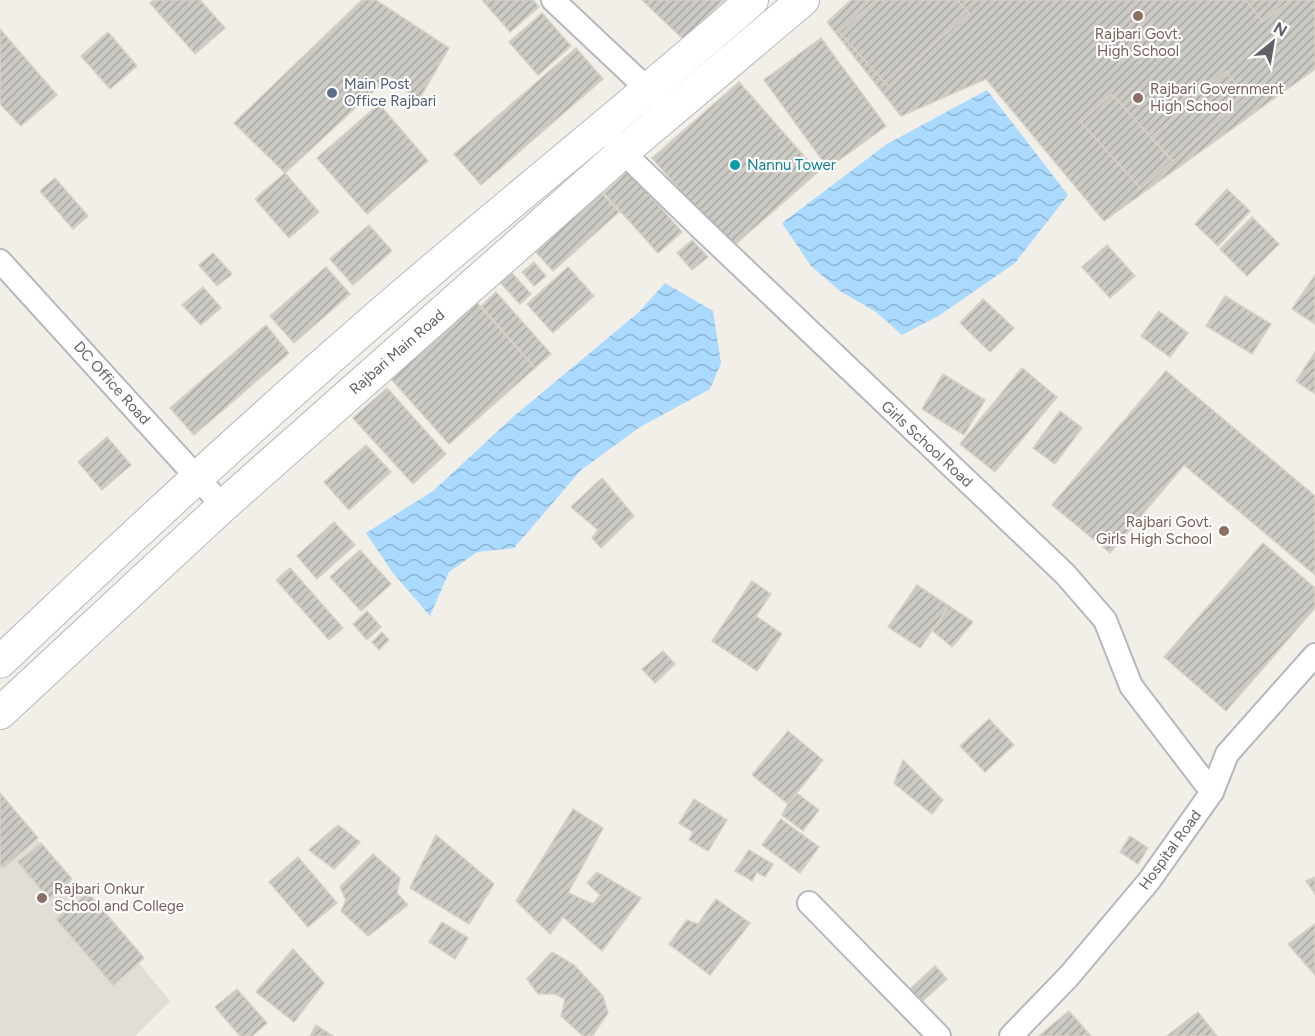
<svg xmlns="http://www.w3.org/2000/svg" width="1315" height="1036" font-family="Figtree,sans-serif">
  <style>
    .education { fill: #e1ded6 }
    .water { fill: url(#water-waves) }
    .building { fill: url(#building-hatch); stroke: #d6d1c6; stroke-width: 1.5 }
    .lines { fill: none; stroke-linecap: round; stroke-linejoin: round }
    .street-casing { stroke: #b5b8bc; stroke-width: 26 }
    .secondary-casing { stroke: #b6babf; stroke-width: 34 }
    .street { stroke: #fff; stroke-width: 22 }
    .secondary { stroke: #fff; stroke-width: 32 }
    .education-dot { fill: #8d6e63; stroke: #fff; stroke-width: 2 }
    .service-dot { fill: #5c6f8a; stroke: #fff; stroke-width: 2 }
    .culture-dot { fill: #0f9aa8; stroke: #fff; stroke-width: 2 }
    .labels { text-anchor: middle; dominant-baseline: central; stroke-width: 4.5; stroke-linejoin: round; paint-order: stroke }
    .education-label { font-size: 15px; fill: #785e54; stroke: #fff; text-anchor: start }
    .service-label { font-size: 15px; fill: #4e5e75; stroke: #fff; text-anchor: start }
    .culture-label { font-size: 15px; fill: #0d838f; stroke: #fff; text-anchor: start }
    .street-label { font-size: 15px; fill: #5f6368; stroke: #fff }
  </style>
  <defs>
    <pattern id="water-waves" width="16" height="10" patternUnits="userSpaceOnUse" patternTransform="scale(1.5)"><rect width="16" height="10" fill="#aadaff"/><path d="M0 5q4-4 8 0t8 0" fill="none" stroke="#8eb4d2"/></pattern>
    <pattern id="building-hatch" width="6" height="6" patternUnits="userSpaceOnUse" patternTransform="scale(1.5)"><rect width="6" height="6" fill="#cccac5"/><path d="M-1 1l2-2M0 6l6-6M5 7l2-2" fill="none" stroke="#a9a8a4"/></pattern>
  </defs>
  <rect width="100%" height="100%" fill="#f1efe8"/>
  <polygon class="education" points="0,794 170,1001 135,1036 0,1036"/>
  <g class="water">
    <polygon points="987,90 1068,195 1015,263 940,315 902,335 876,312 840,291 811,266 782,223 887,144"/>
    <polygon points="665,283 713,311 721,363 710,389 640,427 581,470 514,548 477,552 449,572 430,616 393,573 366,533 433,491 514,416 639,312"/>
  </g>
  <g class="building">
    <polygon points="154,0 200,0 225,28 195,54 150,3"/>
    <polygon points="362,0 376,0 449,48 418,101 390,76 285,173 234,123"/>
    <polygon points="482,0 533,0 539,7 510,32"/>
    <polygon points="642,0 724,0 683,39"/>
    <polygon points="851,0 1315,0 1315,69 1104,221 986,79 901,116 827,22"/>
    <polygon points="876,0 957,0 969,13 888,86 839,32"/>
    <polygon points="1246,0 1290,0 1263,22"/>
    <polygon points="542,13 571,46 538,75 509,42"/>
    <polygon points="0,29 57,95 21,126 0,104"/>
    <polygon points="108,32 137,66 110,89 81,56"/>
    <polygon points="821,38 886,126 828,168 764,80"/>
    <polygon points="576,48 603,79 481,185 454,154"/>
    <polygon points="1226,71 1246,97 1173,161 1151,137"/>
    <polygon points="739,82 818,172 731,248 652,158"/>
    <polygon points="1112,94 1172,161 1141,189 1081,122"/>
    <polygon points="379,104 428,161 367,214 317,158"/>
    <polygon points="628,171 682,232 658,253 604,193"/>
    <polygon points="285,173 319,212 289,238 255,199"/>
    <polygon points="55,178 88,216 73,229 40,191"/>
    <polygon points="1227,189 1250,211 1218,246 1195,224"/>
    <polygon points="600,191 619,212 553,271 534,250"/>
    <polygon points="1252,217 1279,244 1247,276 1220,249"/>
    <polygon points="369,225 392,251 353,285 330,259"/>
    <polygon points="692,240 708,257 692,270 677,253"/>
    <polygon points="1107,245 1135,276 1110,298 1082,267"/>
    <polygon points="213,253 232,274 217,286 199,265"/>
    <polygon points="534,262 546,276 534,286 522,272"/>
    <polygon points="326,267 350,294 294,343 270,316"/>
    <polygon points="568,267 594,296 553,333 527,304"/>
    <polygon points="509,270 531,294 520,304 498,280"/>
    <polygon points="1315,275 1315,324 1292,309"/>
    <polygon points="203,287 221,308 201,325 182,305"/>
    <polygon points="496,292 551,354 535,368 481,306"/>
    <polygon points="1225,296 1271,324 1252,354 1206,326"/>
    <polygon points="983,299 1014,328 990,352 960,323"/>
    <polygon points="477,303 535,368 449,444 391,379"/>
    <polygon points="1159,311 1188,333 1170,357 1141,336"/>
    <polygon points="266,325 289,353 194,435 170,408"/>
    <polygon points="1315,352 1315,394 1296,381"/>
    <polygon points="1022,368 1057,397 995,472 960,444"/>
    <polygon points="1166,371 1315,496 1315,575 1184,465 1110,553 1052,505"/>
    <polygon points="943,374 985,400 964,435 922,409"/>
    <polygon points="387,388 446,454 413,484 353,418"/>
    <polygon points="1060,411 1082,428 1055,464 1033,448"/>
    <polygon points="107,437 131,465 102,490 78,462"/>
    <polygon points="366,445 391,472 349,510 324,482"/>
    <polygon points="602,478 634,516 601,548 592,538 598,530 571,507"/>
    <polygon points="334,522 355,545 317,579 297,556"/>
    <polygon points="1263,543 1315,588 1315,608 1226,711 1164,657"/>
    <polygon points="360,550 391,584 361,611 330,577"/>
    <polygon points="290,568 343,628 329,640 276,580"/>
    <polygon points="752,581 771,594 756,616 782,634 757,671 712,641"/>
    <polygon points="917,585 949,606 920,648 888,627"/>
    <polygon points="949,606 973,622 952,647 933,631"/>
    <polygon points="367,611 381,627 367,640 353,624"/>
    <polygon points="382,632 389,640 379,650 372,642"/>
    <polygon points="663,651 675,664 655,683 642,669"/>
    <polygon points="989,719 1014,745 985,772 960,746"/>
    <polygon points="788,731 823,760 788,804 752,775"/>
    <polygon points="903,760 943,800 932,814 894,783"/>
    <polygon points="0,793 38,838 3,868 0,865"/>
    <polygon points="798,794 819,810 803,831 782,815 788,804"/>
    <polygon points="694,799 727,820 708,851 689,840 693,832 679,823"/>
    <polygon points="573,809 603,828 568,893 593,904 600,895 587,883 597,872 641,898 602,951 563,917 550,934 516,901"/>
    <polygon points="781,819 819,847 800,873 762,845"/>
    <polygon points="338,825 360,842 334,869 309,850"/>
    <polygon points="436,835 494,884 469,924 410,888"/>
    <polygon points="1130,836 1148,848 1138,864 1120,852"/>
    <polygon points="41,843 72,879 49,899 18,862"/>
    <polygon points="749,850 773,864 765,877 757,872 752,881 735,871"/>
    <polygon points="373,854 400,878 397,893 408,905 368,936 341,911 346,900 340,887"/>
    <polygon points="298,857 337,903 308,927 269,882"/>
    <polygon points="1315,877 1315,894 1306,881"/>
    <polygon points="88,893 144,958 113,985 56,919"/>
    <polygon points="716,899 750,923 710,975 669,944 687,920 698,924"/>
    <polygon points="442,922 468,938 455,959 429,942"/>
    <polygon points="1315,924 1315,975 1288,944"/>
    <polygon points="293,949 324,983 294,1022 256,992"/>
    <polygon points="552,952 574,965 603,996 608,1013 592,1036 583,1036 561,1016 565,999 555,994 538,994 527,979"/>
    <polygon points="935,966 947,979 923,1001 910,989"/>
    <polygon points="237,989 267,1023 252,1036 240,1036 215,1007"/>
    <polygon points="1069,1011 1091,1036 1039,1036"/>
    <polygon points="1198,1012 1217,1036 1167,1036"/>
    <polygon points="316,1025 333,1036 310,1036"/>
  </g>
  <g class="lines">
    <g class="street-casing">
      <g id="street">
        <polyline points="553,0 658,99"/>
        <polyline points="601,125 623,152 700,227 1065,574 1105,620 1131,686 1212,792"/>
        <polyline points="0,261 223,506"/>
        <polyline points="809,903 939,1036"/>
        <polyline points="1011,1036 1069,976 1149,881 1212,792 1227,754 1315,655"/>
      </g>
    </g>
    <g class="secondary-casing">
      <g id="secondary">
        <path d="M 0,662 C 130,538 262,416 398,299 C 515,198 636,102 752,0"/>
        <polyline points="0,713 223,506 623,152 803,0"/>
      </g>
    </g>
    <use href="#street" class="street"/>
    <use href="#secondary" class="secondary"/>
  </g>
  <g class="education-dot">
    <circle cx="1138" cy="16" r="6"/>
    <circle cx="1138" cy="98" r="6"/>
    <circle cx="1224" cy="531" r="6"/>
    <circle cx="42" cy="898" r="6"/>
  </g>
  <circle class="service-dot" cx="332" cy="93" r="6"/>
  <circle class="culture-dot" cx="735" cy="165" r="6"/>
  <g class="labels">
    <g class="education-label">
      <text x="1138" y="34" text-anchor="middle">Rajbari Govt.<tspan x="1138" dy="17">High School</tspan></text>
      <text x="1150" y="89">Rajbari Government<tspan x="1150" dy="17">High School</tspan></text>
      <text x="1212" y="522" text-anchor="end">Rajbari Govt.<tspan x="1212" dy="17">Girls High School</tspan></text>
      <text x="54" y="889">Rajbari Onkur<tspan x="54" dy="17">School and College</tspan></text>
    </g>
    <g class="service-label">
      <text x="344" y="84">Main Post<tspan x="344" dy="17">Office Rajbari</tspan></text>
    </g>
    <g class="culture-label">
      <text x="747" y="165">Nannu Tower</text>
    </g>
    <g class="street-label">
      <text transform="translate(397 352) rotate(-41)">Rajbari Main Road</text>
      <text transform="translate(112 383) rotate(48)">DC Office Road</text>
      <text transform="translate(927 444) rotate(43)">Girls School Road</text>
      <text transform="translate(1170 850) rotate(-54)">Hospital Road</text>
    </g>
  </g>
  <g transform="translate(1273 42) rotate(30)" stroke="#ffffff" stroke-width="4.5" paint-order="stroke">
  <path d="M0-4.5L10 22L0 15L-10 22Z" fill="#5f6368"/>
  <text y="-9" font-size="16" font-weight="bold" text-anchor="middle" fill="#5f6368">N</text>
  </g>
</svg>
